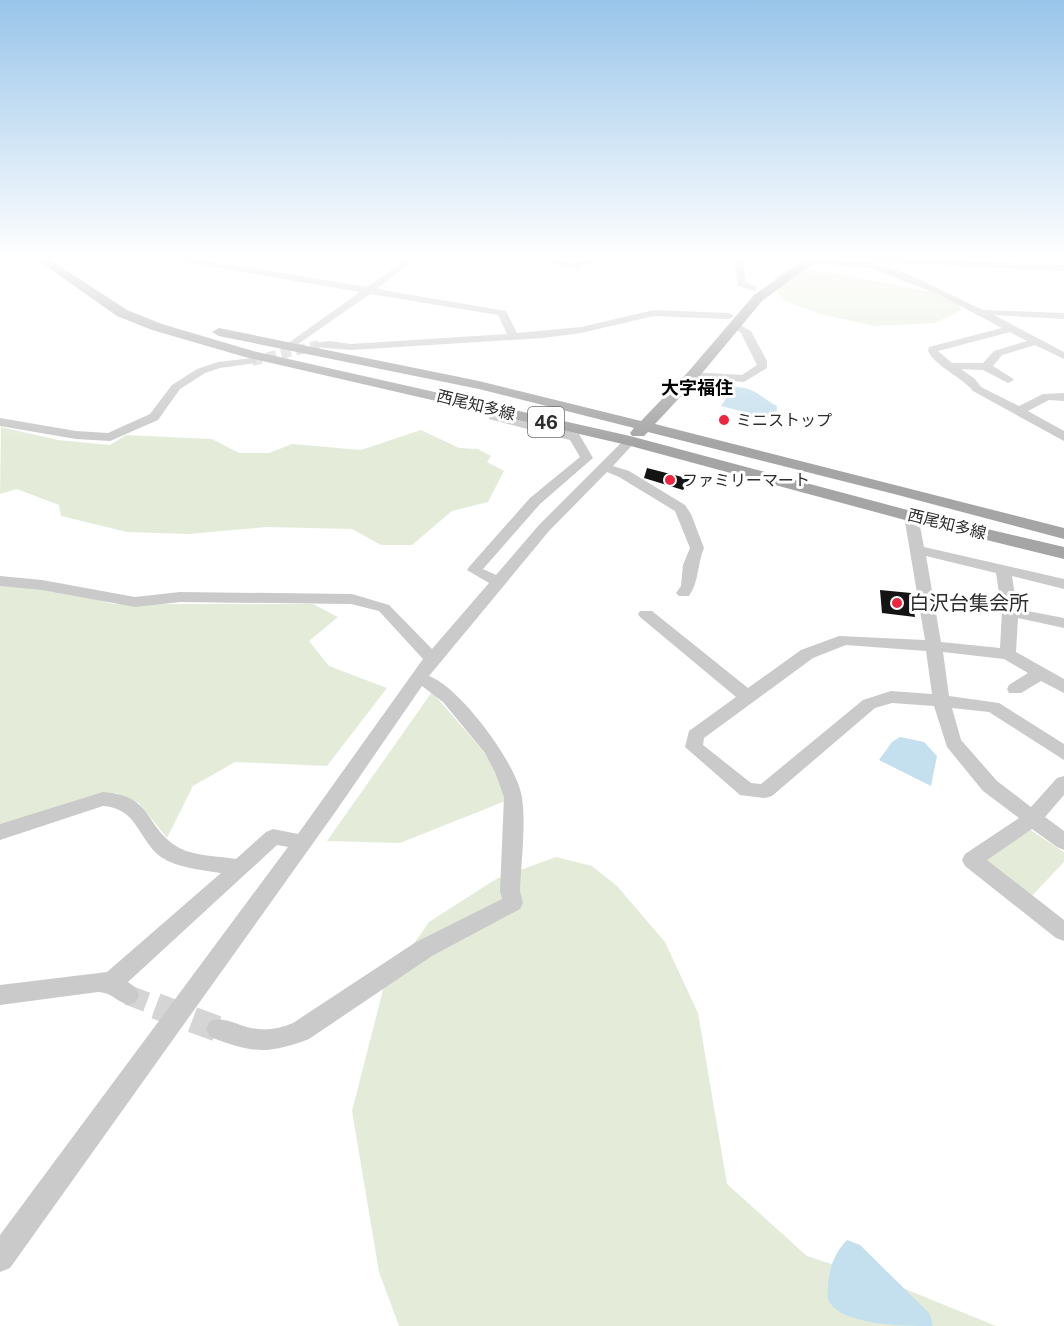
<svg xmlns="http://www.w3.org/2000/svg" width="1064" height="1326" font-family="'Public Sans','Noto Sans JP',sans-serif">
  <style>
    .green { fill: #e4ecd9 }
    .water { fill: #c4dfed }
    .building { fill: #141414 }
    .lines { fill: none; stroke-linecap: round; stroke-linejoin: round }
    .minor-tunnel-far2 { stroke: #d5d5d5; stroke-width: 10; stroke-dasharray: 10 5; stroke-linecap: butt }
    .minor-tunnel-far1 { stroke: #d5d5d5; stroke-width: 20; stroke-dasharray: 20 10; stroke-linecap: butt }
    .minor-tunnel { stroke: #d5d5d5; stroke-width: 26; stroke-dasharray: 26 13; stroke-linecap: butt }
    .minor { fill: #cacaca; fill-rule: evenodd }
    .major { fill: #a5a5a5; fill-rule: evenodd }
    .poi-dot { fill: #ee2540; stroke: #fff; stroke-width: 2 }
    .labels { text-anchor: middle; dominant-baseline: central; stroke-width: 6; stroke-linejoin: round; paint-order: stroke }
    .far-street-label { font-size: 16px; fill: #2d2d2d; stroke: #fff }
    .far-poi-label { font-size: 16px; fill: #2d2d2d; stroke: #fff; text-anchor: start }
    .far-quarter-label { font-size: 18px; font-weight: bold; fill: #000; stroke: #fff }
    .shield { fill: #fff; stroke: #6c6c6c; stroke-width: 1.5 }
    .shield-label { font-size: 18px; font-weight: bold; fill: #2d2d2d }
    .poi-label { font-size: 20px; fill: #2d2d2d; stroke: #fff; text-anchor: start }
  </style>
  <rect width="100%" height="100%" fill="#fff"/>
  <g class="green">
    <polygon points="801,267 952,296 962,310 935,323 875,326 820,314 783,300 771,281 784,271"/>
    <polygon points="1,427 58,440 110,445 126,435 212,439 239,453 269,453 292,444 361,450 421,430 459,448 478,449 491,456 487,462 504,471 488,502 452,511 412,545 381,545 352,529 267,527 188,534 127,532 61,516 59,505 17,489 0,494"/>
    <polygon points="0,586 37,588 76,594 113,604 313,604 338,617 309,641 329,666 387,688 327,766 235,762 193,786 167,838 139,803 116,793 0,824"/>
    <polygon points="432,692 497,767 508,800 400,843 327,841"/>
    <polygon points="1029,829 1064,852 1064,862 1026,902 972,860"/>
    <polygon points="556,857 592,866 617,886 665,942 698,1013 727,1184 807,1256 893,1284 996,1326 399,1326 379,1272 352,1111 384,986 429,922 496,879"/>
  </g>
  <g class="water">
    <path d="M 734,387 C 755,387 760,397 777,406 L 776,420 L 721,406 Z"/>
    <polygon points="900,737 924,742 937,756 931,786 879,760 892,742"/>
    <path d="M 847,1240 L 860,1245 L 930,1314 L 933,1326 C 905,1326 839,1326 828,1299 C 827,1296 828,1289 828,1286 C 829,1268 835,1252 847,1240 Z"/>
  </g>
  <g class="building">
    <polygon points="647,468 690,479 683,490 644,478"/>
    <polygon points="880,590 911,593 915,617 882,613"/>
  </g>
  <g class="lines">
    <polyline class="minor-tunnel-far2" points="252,361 319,345"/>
    <polyline class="minor-tunnel-far1" points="128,995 160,1007"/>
    <polyline class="minor-tunnel" points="156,1006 218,1029"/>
    <g class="minor">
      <polygon points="179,259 197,259 367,287 407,259 416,259 377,289 506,311 517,333 581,327 654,310 729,313 734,316 729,319 654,316 581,333 543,338 351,350 315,347 315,343 329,341 351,344 507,334 498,315 370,294 291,349 287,348 287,344 360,292 183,262"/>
      <path d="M 533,259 C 547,258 558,261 572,263 C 581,263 590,258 600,259 L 575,269 Z"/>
      <polygon points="734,259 742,259 746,282 756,287 756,291 738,286"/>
      <path d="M 787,259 L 871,262 L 905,273 L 983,310 L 1064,313 L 1064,319 L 994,315 L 1064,352 L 1064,359 L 1035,345 L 1002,355 L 993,366 L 1012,378 L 1014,380 L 1008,383 L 983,370 L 961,369 L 975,379 L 981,387 L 1019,406 L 1043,394 L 1064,393 L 1064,401 L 1049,400 L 1028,411 L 1064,431 L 1064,441 L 973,391 C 960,375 938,369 928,351 L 929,347 L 1002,328 L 938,294 L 870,268 L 792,262 ZM 1010,332 L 1027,341 L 994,351 L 983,363 L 952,363 L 938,351 Z"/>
      <polygon points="870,259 924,259 1064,265 1064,271 875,262"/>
      <polygon points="736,323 751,331 767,361 767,368 744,382 689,377 687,375 693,372 742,375 757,365 741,333 731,326"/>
      <polygon points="252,358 256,359 256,363 220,368 205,373 180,389 158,420 110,441 76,439 0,426 0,418 76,431 108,433 150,414 172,385 197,369 218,362"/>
      <path d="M 498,407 L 504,411 L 501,414 L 579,434 L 593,458 L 540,504 L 483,569 L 496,575 L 539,525 L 626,438 L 630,437 L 636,441 L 613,466 L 629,471 L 685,505 L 691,514 L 704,548 C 697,565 699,582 689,596 L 679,596 L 676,593 L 681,586 L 683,565 L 690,548 L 675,511 L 619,477 L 607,472 L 549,531 L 429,676 C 460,687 518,765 522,798 C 526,825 521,863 520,891 L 523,903 L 520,909 L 432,956 L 309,1039 C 266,1055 253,1053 210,1037 L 206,1029 L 210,1021 C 223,1016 237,1025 251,1028 C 265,1031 279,1029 293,1023 L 416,942 L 502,899 L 500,891 L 504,797 L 495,772 L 485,753 L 443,702 L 422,686 L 336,811 L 10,1268 L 0,1272 L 0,1235 L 288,847 L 277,845 L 128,982 L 136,988 L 139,995 L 136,1002 L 128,1005 C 116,1001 111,992 98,992 L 0,1005 L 0,985 L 107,972 L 221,873 C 202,870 177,868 161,857 C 137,839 139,809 103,806 L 0,840 L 0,824 L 103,792 C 154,796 143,824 176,846 C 191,856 218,856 236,859 L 266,832 L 273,829 L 298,834 L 423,659 L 379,611 L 351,604 L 180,602 L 135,607 L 42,590 L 0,586 L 0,576 L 42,580 L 135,597 L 180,592 L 352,594 L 389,605 L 432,649 L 489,583 L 467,570 L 469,567 L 530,498 L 580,457 L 570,440 L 489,419 L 489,413 Z"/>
      <path d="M 911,512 L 918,516 L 924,547 L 1064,579 L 1064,589 L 1012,576 L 1017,609 L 1064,618 L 1064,628 L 1018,618 L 1016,652 L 1064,679 L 1064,693 L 1041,681 L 1021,693 L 1009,693 L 1007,689 L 1009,685 L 1028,673 L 1004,659 L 943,652 L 949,696 L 999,703 L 1064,744 L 1064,760 L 989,712 L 952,708 L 961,740 L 997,781 L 1031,807 L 1057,778 L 1064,776 L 1064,795 L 1045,817 L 1064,831 L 1064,850 L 1057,847 L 1032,829 L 987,860 L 1064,920 L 1064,941 L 1056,938 L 965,866 L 962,860 L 965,854 L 1019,818 L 983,791 L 947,747 L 934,706 L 892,703 L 875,708 L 772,796 L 765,798 L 740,795 L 685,747 L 689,731 L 736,697 L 640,617 L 638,614 L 640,611 L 652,611 L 748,688 L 801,650 L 839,636 L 925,640 L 904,516 ZM 926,556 L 996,573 L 1002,612 L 1000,648 L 941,642 ZM 846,645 L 926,651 L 932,694 L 891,691 L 863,700 L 761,784 L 751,783 L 703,745 L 704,738 L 813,658 Z"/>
    </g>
    <g class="major">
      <polygon points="36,259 49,259 127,310 162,324 253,351 630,436 915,512 1064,547 1064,559 905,520 627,445 245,357 152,330 117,316"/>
      <polygon points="806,259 819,259 762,301 698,378 655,424 1064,528 1064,539 898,495 648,432 644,436 632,436 630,433 634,428 479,389 219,336 212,332 219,328 479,381 641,421 688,372 754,295"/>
    </g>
  </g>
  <linearGradient id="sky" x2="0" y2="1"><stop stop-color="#99c5ea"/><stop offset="0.58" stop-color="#fff"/><stop offset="1" stop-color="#fff" stop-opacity="0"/></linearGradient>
  <rect width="1064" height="444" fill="url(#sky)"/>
  <g class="poi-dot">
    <circle cx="724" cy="420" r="6"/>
    <circle cx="670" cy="480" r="6"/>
    <circle cx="897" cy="603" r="6"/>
  </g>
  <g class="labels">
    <g class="far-street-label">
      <text transform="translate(476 405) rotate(14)">西尾知多線</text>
      <text transform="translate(947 524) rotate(14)">西尾知多線</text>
    </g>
    <g class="far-poi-label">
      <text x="736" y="420">ミニストップ</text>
      <text x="682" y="480">ファミリーマート</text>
    </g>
    <g class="far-quarter-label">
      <text x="697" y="387">大字福住</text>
    </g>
    <rect class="shield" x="528" y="407" width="36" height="30" rx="4.5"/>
    <g class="shield-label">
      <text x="546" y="422">46</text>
    </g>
    <g class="poi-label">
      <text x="909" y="603">白沢台集会所</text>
    </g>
  </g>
</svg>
